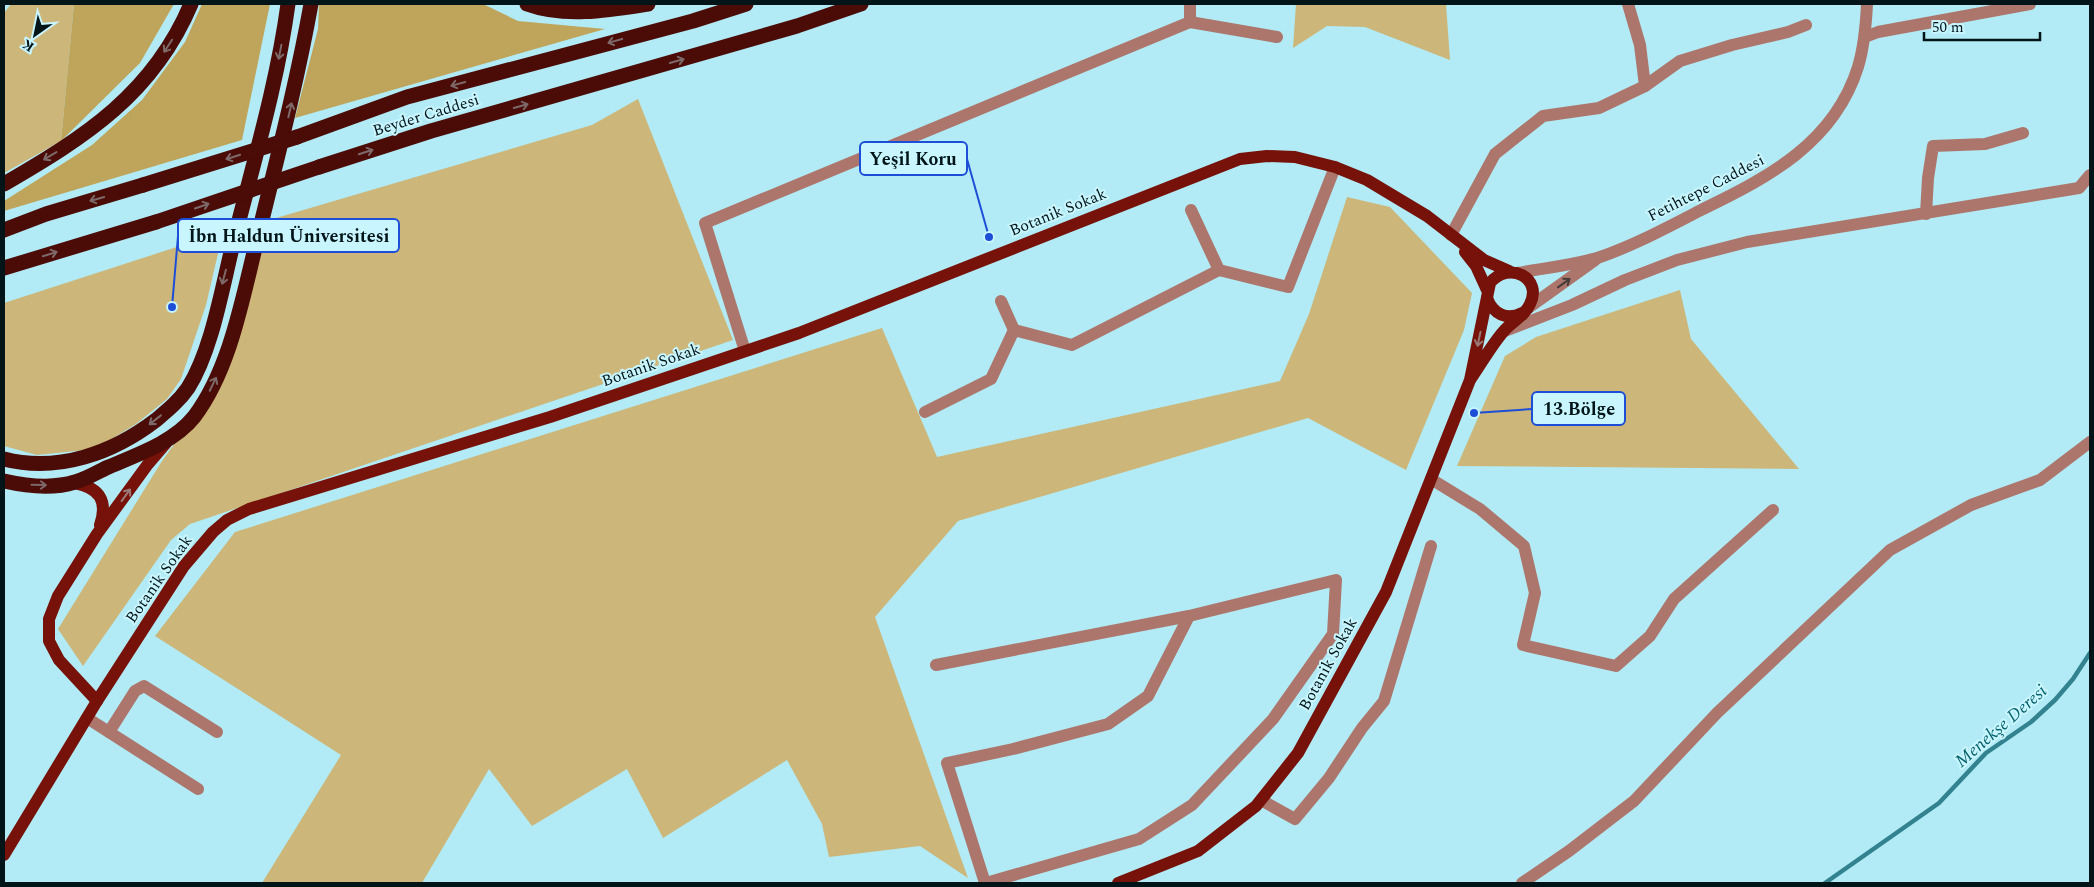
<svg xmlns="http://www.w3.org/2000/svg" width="2094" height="887" font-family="Spectral,serif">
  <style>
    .green { fill: #ccb679 }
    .forest { fill: #bfa55b }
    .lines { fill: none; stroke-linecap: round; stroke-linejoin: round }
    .stream { stroke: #32828f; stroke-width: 4.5 }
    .minor { stroke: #ad766c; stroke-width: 12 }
    .major { stroke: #761209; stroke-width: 12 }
    .highway { stroke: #4b0b06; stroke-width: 15 }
    .highway-bridge { stroke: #4b0b06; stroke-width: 15 }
    .oneway { stroke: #7d6969 }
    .oneway2 { stroke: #463c3a }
    .oneway3 { stroke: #9b7977 }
    .labels { text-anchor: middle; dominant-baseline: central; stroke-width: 4; stroke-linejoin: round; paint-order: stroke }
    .street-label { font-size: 16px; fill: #011519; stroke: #c9f6fe }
    .water-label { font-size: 18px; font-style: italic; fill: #05626e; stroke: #c9f6fe }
    .leader { fill: none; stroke: #1d4ed8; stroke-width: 2 }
    .callout-dot { fill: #1d4ed8; stroke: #c9f6fe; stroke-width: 2 }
    .callout { fill: #c9f6fe; stroke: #1d4ed8; stroke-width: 2 }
    .callout-label { font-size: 18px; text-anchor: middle; font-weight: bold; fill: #011519 }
  </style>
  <rect width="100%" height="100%" fill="#b2ebf5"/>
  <g class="green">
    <polygon points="11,4 74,4 61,141 4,173 4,13"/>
    <polygon points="1296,4 1446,4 1450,60 1365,27 1327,26 1293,48"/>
    <polygon points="638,99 733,340 190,524 171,540 83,666 58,629 162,461 207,399 266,221 592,125"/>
    <polygon points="1347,197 1390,207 1472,293 1464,330 1406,470 1308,418 958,521 875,617 968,878 920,846 829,857 822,824 787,760 663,838 627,769 532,826 489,769 422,883 262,883 341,755 155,636 235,532 882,328 937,457 1280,381 1309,314"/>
    <polygon points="223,232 206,305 181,379 167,399 136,424 95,449 37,455 4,446 4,303"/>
    <polygon points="1680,290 1691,339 1799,469 1457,466 1505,356 1536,337"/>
  </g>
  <g class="forest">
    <polygon points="74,4 174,4 140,63 61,141"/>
    <polygon points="202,4 270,4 242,140 4,211 4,201 92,145 142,100 185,42"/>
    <polygon points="319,4 483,4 518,21 605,29 295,118 318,29"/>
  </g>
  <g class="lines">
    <polyline class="stream" points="1825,883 1939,803 1986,753 2031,722 2055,700 2073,679 2090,653"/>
    <g class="minor">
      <polyline points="1628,4 1640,45 1645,86"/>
      <polyline points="1190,22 1277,37"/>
      <polyline points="1865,37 1878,32 2030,4"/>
      <polyline points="1191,210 1219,270"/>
      <polyline points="1926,214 1928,178 1933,146 1985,144 2023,133"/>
      <polyline points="1451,235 1495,154 1543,116 1599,108 1645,86 1680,61 1732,45 1788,32 1806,25"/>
      <path d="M 1518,273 C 1543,268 1576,265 1600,257 C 1635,245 1670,226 1703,209 C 1769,177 1834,143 1858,67 C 1864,47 1866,25 1867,4"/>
      <polyline points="1001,301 1014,330"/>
      <polyline points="1528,308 1595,260"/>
      <polyline points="1505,331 1572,305 1625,280 1677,260 1747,242 2079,188 2090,175"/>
      <polyline points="745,351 705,223 1190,22 1190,4"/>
      <polyline points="925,412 991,379 1014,330 1072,345 1219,270 1288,287 1335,167"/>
      <polyline points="1431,479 1480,509 1524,546 1535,593 1523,645 1616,666 1650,636 1674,599 1773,510"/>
      <polyline points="936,665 1189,616"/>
      <polyline points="87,718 198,789"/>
      <polyline points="109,732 135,691 144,686 217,732"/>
      <polyline points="1261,800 1295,819 1329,778 1362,728 1384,701 1431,546"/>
      <polyline points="985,883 947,763 1013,749 1108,724 1148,696 1189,616 1336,580 1333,634 1273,719 1192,805 1139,839 986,883"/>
      <polyline points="1522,883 1569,851 1634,801 1717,713 1890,550 1971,505 2040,480 2090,442"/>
    </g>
    <g class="major">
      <polyline points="1465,252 1476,266 1487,290"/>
      <path d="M 1487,298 C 1493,314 1507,321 1522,313"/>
      <path d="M 75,483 C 100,488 108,501 100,525"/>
      <polyline points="97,701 59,660 49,641 49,619 58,596 97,534 148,464 166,443"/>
      <polyline points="4,855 97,701 184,566 213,532 227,520 249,509 550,417 799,333 1240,159 1267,156 1295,157 1335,167 1367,180 1427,216 1484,260 1509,271"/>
      <path d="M 1118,883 L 1198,851 L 1256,806 L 1298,753 L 1386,592 L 1470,380 L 1490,283 C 1509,260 1543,278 1530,304 C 1525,316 1511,322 1503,332 C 1491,346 1481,364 1470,380"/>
    </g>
    <g class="highway">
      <path d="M 527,4 C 565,18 610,10 648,4"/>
      <polyline points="297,137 407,97 693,21 746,4"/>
      <polyline points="319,167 431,131 797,26 861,4"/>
      <path d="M 4,184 C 85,137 153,94 191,4"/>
      <polyline points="4,230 46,214 143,185"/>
      <polyline points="4,268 156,222"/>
      <path d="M 4,459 C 58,473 113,453 156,420 C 168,410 179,401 188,388 C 212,350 222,288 233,244 C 253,164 277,85 288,4"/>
      <path d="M 4,481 C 26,486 53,489 75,482 C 86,479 96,473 106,468 C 136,455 173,443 194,417 C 231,368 243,295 258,236 C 277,159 297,82 311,4"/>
    </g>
    <g class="highway-bridge">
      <polyline points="143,185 297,137"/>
      <polyline points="156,222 319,167"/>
    </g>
  </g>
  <defs><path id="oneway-shaft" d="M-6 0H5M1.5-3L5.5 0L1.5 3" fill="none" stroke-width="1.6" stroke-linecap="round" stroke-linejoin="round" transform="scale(1.25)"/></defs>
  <g class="oneway">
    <use href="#oneway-shaft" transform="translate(615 41) rotate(165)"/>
    <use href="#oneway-shaft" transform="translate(168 46) rotate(123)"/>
    <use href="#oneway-shaft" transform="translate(280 52) rotate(101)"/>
    <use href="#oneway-shaft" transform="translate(677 61) rotate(-16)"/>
    <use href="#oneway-shaft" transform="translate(458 84) rotate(165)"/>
    <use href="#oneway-shaft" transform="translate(521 106) rotate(-16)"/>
    <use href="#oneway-shaft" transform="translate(290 110) rotate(-77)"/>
    <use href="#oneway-shaft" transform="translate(366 152) rotate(-18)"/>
    <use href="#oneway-shaft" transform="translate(50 156) rotate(149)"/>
    <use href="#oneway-shaft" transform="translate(233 157) rotate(162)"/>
    <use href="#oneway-shaft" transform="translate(97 199) rotate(164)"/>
    <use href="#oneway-shaft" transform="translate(202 206) rotate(-19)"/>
    <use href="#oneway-shaft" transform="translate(50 254) rotate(-17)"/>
    <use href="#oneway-shaft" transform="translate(224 277) rotate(105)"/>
    <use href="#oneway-shaft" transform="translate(213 384) rotate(-64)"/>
    <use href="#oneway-shaft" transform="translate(155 420) rotate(142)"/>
    <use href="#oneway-shaft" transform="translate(39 485) rotate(1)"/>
  </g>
  <use class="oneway2" href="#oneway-shaft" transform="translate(1564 283) rotate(-36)"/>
  <g class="oneway3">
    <use href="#oneway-shaft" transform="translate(1479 339) rotate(102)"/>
    <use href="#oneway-shaft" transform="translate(126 495) rotate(-54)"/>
  </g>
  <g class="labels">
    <g class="street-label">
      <text transform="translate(426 115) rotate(-17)">Beyder Caddesi</text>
      <text transform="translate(1706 188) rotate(-27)">Fetihtepe Caddesi</text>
      <text transform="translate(1058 212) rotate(-22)">Botanik Sokak</text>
      <text transform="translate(651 365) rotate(-19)">Botanik Sokak</text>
      <text transform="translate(159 579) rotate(-55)">Botanik Sokak</text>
      <text transform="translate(1328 664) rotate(-61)">Botanik Sokak</text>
    </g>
    <g class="water-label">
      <text transform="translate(2001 726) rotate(-41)">Menekşe Deresi</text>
    </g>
  </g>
  <path class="leader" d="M989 237L967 159M172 307L178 236M1474 413L1532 409"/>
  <g class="callout-dot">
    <circle cx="989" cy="237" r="5"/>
    <circle cx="172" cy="307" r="5"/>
    <circle cx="1474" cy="413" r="5"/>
  </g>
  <g class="callout">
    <rect x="860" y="142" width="107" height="33" rx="5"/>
    <rect x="178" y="219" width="221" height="33" rx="5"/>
    <rect x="1532" y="392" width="93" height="33" rx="5"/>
  </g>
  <g class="callout-label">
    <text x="913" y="165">Yeşil Koru</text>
    <text x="289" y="242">İbn Haldun Üniversitesi</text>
    <text x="1579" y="415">13.Bölge</text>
  </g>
  <rect width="2094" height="887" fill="none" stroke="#011519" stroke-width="10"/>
  <g transform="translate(35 35) rotate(213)" stroke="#c9f6fe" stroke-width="4" paint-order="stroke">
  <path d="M0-4L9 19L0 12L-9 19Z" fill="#011519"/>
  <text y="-8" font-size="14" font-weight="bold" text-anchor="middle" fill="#011519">K</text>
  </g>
  <path d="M1924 32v8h116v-8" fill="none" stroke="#011519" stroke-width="2.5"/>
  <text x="1932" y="32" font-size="15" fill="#011519" stroke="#c9f6fe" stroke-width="4" paint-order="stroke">50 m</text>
</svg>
